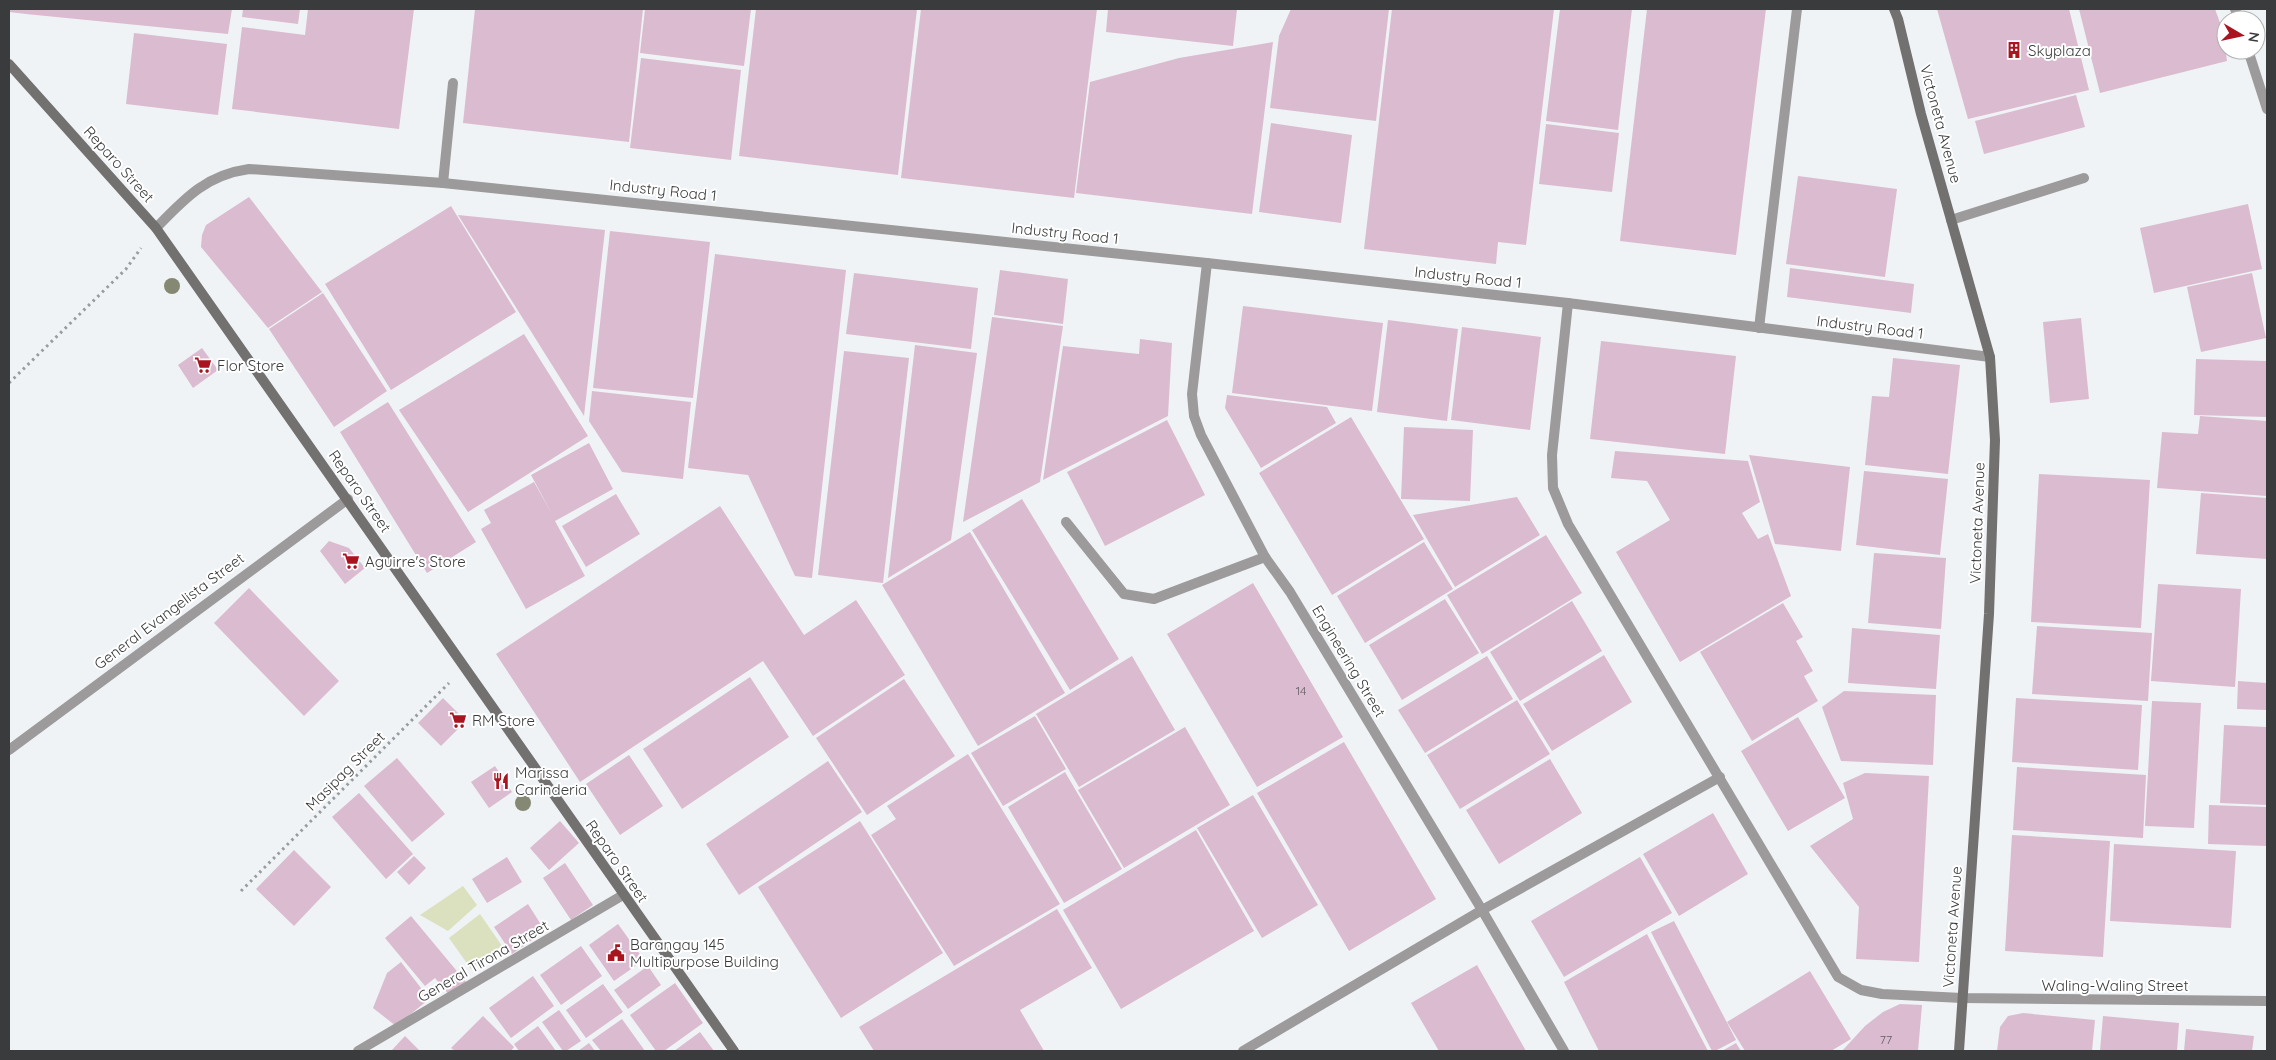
<svg xmlns="http://www.w3.org/2000/svg" width="2276" height="1060" font-family="Quicksand,sans-serif">
  <style>
    .green { fill: #dbe0bf }
    .building { fill: #dbbbd0 }
    .lines { fill: none; stroke-linecap: round; stroke-linejoin: round }
    .path { stroke: #999c9e; stroke-width: 3; stroke-dasharray: 2.5 4; stroke-linecap: butt }
    .lane { stroke: #9c9a9a; stroke-width: 10 }
    .street { stroke: #9c9a9a; stroke-width: 10 }
    .secondary { stroke: #737070; stroke-width: 10 }
    .tree { fill: #858973 }
    .labels { text-anchor: middle; dominant-baseline: central; stroke-width: 4; stroke-linejoin: round; paint-order: stroke }
    .number-label { font-size: 12px; fill: #625b61 }
    .poi-label { font-size: 15px; fill: #393b3c; stroke: #fff; text-anchor: start }
    .street-label { font-size: 15px; fill: #393b3c; stroke: #fff }
  </style>
  <rect width="100%" height="100%" fill="#eff3f6"/>
  <g class="green">
    <polygon points="463,886 477,905 448,931 420,915"/>
    <polygon points="480,914 502,946 471,969 449,938"/>
  </g>
  <g class="building">
    <polygon points="9,9 232,9 228,34 26,14 9,12"/>
    <polygon points="243,9 300,9 298,24 242,17"/>
    <polygon points="308,9 414,9 399,129 232,109 242,27 305,35"/>
    <polygon points="475,9 643,9 629,142 463,123"/>
    <polygon points="645,9 751,9 744,66 640,53"/>
    <polygon points="756,9 917,9 898,175 739,156"/>
    <polygon points="921,9 1097,9 1074,198 901,178"/>
    <polygon points="1108,9 1237,9 1233,46 1106,32"/>
    <polygon points="1291,9 1389,9 1376,121 1270,108 1279,36"/>
    <polygon points="1392,9 1554,9 1526,245 1498,242 1496,264 1364,249"/>
    <polygon points="1560,9 1632,9 1618,130 1546,121"/>
    <polygon points="1647,9 1766,9 1736,255 1620,241"/>
    <polygon points="1937,9 2069,9 2089,90 1968,119"/>
    <polygon points="2079,9 2215,9 2223,31 2227,61 2100,93"/>
    <polygon points="134,33 227,44 218,115 126,104"/>
    <polygon points="1273,42 1252,214 1076,193 1090,82 1179,58"/>
    <polygon points="641,58 741,70 731,160 630,148"/>
    <polygon points="2076,95 2085,127 1984,154 1975,121"/>
    <polygon points="1271,123 1352,135 1341,223 1259,212"/>
    <polygon points="1546,124 1619,133 1612,192 1539,184"/>
    <polygon points="1798,176 1897,189 1885,277 1786,264"/>
    <polygon points="249,197 322,292 268,328 201,247 202,235 206,225"/>
    <polygon points="2248,204 2262,269 2154,293 2140,228"/>
    <polygon points="451,206 516,312 391,390 325,284"/>
    <polygon points="458,215 605,230 584,416"/>
    <polygon points="610,231 710,242 693,398 593,388"/>
    <polygon points="715,254 846,270 812,578 795,576 748,475 688,468"/>
    <polygon points="1790,268 1914,284 1911,313 1787,297"/>
    <polygon points="1000,270 1068,279 1063,324 994,315"/>
    <polygon points="854,273 978,288 971,349 846,334"/>
    <polygon points="2252,273 2266,338 2201,352 2187,287"/>
    <polygon points="323,293 387,391 334,427 269,329"/>
    <polygon points="1243,306 1383,323 1372,411 1232,393"/>
    <polygon points="992,317 1063,326 1040,482 963,522"/>
    <polygon points="2081,318 2089,399 2050,403 2043,322"/>
    <polygon points="1388,320 1458,329 1447,421 1377,412"/>
    <polygon points="1462,327 1541,337 1530,430 1451,420"/>
    <polygon points="524,334 588,436 468,512 399,410"/>
    <polygon points="1140,339 1172,343 1168,416 1043,480 1063,346 1139,354"/>
    <polygon points="1601,341 1736,356 1725,454 1590,439"/>
    <polygon points="915,345 977,353 951,540 888,578"/>
    <polygon points="202,348 218,370 193,388 178,365"/>
    <polygon points="844,351 909,358 883,583 818,575"/>
    <polygon points="1893,358 1960,365 1948,474 1865,465 1872,396 1889,397"/>
    <polygon points="2196,359 2267,361 2267,417 2194,415"/>
    <polygon points="592,391 691,402 683,479 622,472 589,421"/>
    <polygon points="1227,395 1327,407 1336,423 1261,468 1225,408"/>
    <polygon points="388,402 476,542 427,573 340,432"/>
    <polygon points="2200,416 2267,421 2267,496 2157,488 2162,432 2198,434"/>
    <polygon points="1351,417 1424,539 1332,595 1259,473"/>
    <polygon points="1167,420 1205,495 1105,546 1067,472"/>
    <polygon points="1404,427 1473,430 1470,501 1401,499"/>
    <polygon points="589,443 613,489 555,521 585,576 526,609 481,529 491,523 484,510 534,482 552,514 531,475"/>
    <polygon points="1615,451 1748,461 1760,502 1742,513 1758,539 1768,534 1791,596 1680,662 1616,552 1670,520 1647,481 1611,478"/>
    <polygon points="1749,455 1850,467 1841,551 1775,544"/>
    <polygon points="1864,471 1948,479 1940,555 1856,545"/>
    <polygon points="2039,474 2150,480 2141,628 2031,622"/>
    <polygon points="2201,493 2267,498 2267,559 2196,554"/>
    <polygon points="616,494 640,534 586,567 562,526"/>
    <polygon points="1517,497 1540,535 1455,587 1413,515"/>
    <polygon points="1022,499 1119,659 1070,690 972,530"/>
    <polygon points="720,506 804,635 856,600 905,675 813,736 763,661 580,782 496,654"/>
    <polygon points="970,532 1065,693 978,746 882,585"/>
    <polygon points="1546,535 1582,593 1482,654 1447,595"/>
    <polygon points="329,541 349,548 365,568 345,584 320,551"/>
    <polygon points="1424,542 1453,589 1365,643 1337,596"/>
    <polygon points="1874,553 1946,558 1941,629 1868,623"/>
    <polygon points="1253,583 1343,737 1257,787 1167,634"/>
    <polygon points="2158,584 2241,589 2235,687 2151,681"/>
    <polygon points="249,588 339,681 304,716 214,623"/>
    <polygon points="1445,599 1479,653 1402,700 1369,645"/>
    <polygon points="1572,601 1602,651 1520,701 1490,652"/>
    <polygon points="1783,603 1803,637 1796,641 1813,671 1804,676 1818,701 1752,741 1700,652"/>
    <polygon points="2037,626 2152,633 2148,701 2032,694"/>
    <polygon points="1852,628 1940,635 1936,689 1848,683"/>
    <polygon points="1604,655 1632,702 1552,751 1523,704"/>
    <polygon points="1132,656 1175,730 1079,787 1036,714"/>
    <polygon points="1487,656 1513,699 1425,753 1398,710"/>
    <polygon points="750,677 789,737 682,809 643,749"/>
    <polygon points="904,679 955,756 867,815 816,738"/>
    <polygon points="2238,681 2267,683 2267,710 2237,709"/>
    <polygon points="1844,691 1936,695 1933,765 1841,761 1822,707"/>
    <polygon points="443,698 466,721 441,746 418,723"/>
    <polygon points="2016,698 2142,705 2138,770 2012,762"/>
    <polygon points="1517,700 1550,754 1460,809 1427,755"/>
    <polygon points="2152,701 2201,703 2194,828 2145,826"/>
    <polygon points="1035,716 1066,769 1003,806 971,753"/>
    <polygon points="1798,717 1845,798 1788,831 1741,751"/>
    <polygon points="2224,725 2267,727 2267,805 2220,803"/>
    <polygon points="1185,727 1230,805 1124,868 1078,790"/>
    <polygon points="1344,742 1436,899 1349,951 1257,793"/>
    <polygon points="968,754 1060,904 954,966 871,835 896,819 887,806"/>
    <polygon points="629,755 663,806 620,835 586,784"/>
    <polygon points="397,758 445,814 412,842 364,786"/>
    <polygon points="1550,759 1582,813 1499,864 1466,810"/>
    <polygon points="828,761 862,812 739,895 706,844"/>
    <polygon points="495,766 512,792 489,808 471,782"/>
    <polygon points="2017,767 2146,775 2143,838 2013,830"/>
    <polygon points="1065,772 1122,869 1064,903 1008,807"/>
    <polygon points="1865,773 1929,776 1919,962 1856,959 1859,907 1810,846 1853,819 1843,783"/>
    <polygon points="359,793 413,854 386,879 332,817"/>
    <polygon points="1253,795 1318,905 1262,938 1197,828"/>
    <polygon points="2209,805 2267,807 2267,846 2208,844"/>
    <polygon points="1713,813 1748,874 1679,916 1643,854"/>
    <polygon points="560,821 579,843 549,870 530,848"/>
    <polygon points="860,821 943,953 841,1018 758,887"/>
    <polygon points="1196,830 1254,931 1121,1009 1063,910"/>
    <polygon points="2012,835 2110,841 2103,957 2005,951"/>
    <polygon points="2114,844 2236,851 2231,928 2110,921"/>
    <polygon points="294,850 331,887 294,926 256,889"/>
    <polygon points="414,856 426,868 409,885 397,872"/>
    <polygon points="507,857 522,882 487,903 472,879"/>
    <polygon points="1640,857 1672,913 1564,977 1531,921"/>
    <polygon points="565,863 593,905 571,920 543,878"/>
    <polygon points="528,904 545,931 512,954 494,927"/>
    <polygon points="1057,909 1092,968 1020,1010 1044,1051 874,1051 859,1027"/>
    <polygon points="411,916 466,982 450,996 435,978 425,986 385,938"/>
    <polygon points="1674,921 1736,1040 1715,1051 1712,1051 1651,932"/>
    <polygon points="618,924 644,960 614,981 589,945"/>
    <polygon points="1647,934 1708,1051 1599,1051 1564,982"/>
    <polygon points="581,946 602,976 561,1005 540,975"/>
    <polygon points="401,962 424,992 433,986 438,992 396,1026 373,1008 387,973"/>
    <polygon points="1477,965 1526,1051 1439,1051 1411,1003"/>
    <polygon points="648,966 661,985 628,1009 614,990"/>
    <polygon points="1810,971 1851,1039 1831,1051 1745,1051 1727,1022"/>
    <polygon points="533,976 554,1006 511,1038 489,1008"/>
    <polygon points="675,983 703,1023 664,1051 656,1051 630,1015"/>
    <polygon points="603,984 623,1012 586,1038 566,1010"/>
    <polygon points="1900,1004 1922,1005 1918,1051 1842,1051 1865,1026 1883,1012"/>
    <polygon points="559,1010 581,1041 566,1051 563,1051 542,1022"/>
    <polygon points="2023,1013 2095,1020 2092,1051 1997,1051 2000,1027 2008,1016"/>
    <polygon points="483,1016 514,1047 511,1051 455,1051 451,1048"/>
    <polygon points="2103,1016 2179,1023 2177,1051 2100,1051"/>
    <polygon points="622,1019 645,1051 601,1051 592,1040"/>
    <polygon points="538,1026 556,1051 519,1051 514,1044"/>
    <polygon points="2186,1029 2254,1036 2252,1051 2184,1051"/>
    <polygon points="700,1032 714,1051 674,1051"/>
    <polygon points="405,1036 420,1051 391,1051"/>
    <polygon points="589,1043 595,1051 578,1051"/>
    <polygon points="1736,1043 1741,1051 1722,1051"/>
  </g>
  <g class="lines">
    <g class="path">
      <polyline points="9,383 126,269 141,248"/>
      <polyline points="241,891 449,683"/>
    </g>
    <g class="lane">
      <polyline points="443,183 453,83"/>
      <polyline points="1951,220 2084,178"/>
      <polyline points="1759,328 1797,9"/>
      <polyline points="1066,522 1124,594 1154,599 1265,557"/>
    </g>
    <g class="street">
      <polyline points="2235,9 2239,20"/>
      <polyline points="2248,50 2267,109"/>
      <path d="M 156,228 C 185,198 206,175 249,169 L 443,183 L 1207,263 L 1568,303 L 1990,357"/>
      <polyline points="1207,263 1192,394 1194,416 1201,435 1265,557 1290,592 1482,910 1564,1051"/>
      <polyline points="1568,303 1552,455 1553,488 1568,524 1838,977 1861,990 1882,994 1962,998 2267,1001"/>
      <polyline points="9,750 348,499"/>
      <polyline points="358,1051 623,895"/>
      <polyline points="1243,1051 1482,910 1720,777"/>
    </g>
    <g class="secondary">
      <polyline points="1894,9 1898,19 1921,114 1990,357 1995,440 1989,614 1959,1051"/>
      <polyline points="9,64 156,228 734,1051"/>
    </g>
  </g>
  <g class="tree">
    <circle cx="172" cy="286" r="8"/>
    <circle cx="523" cy="803" r="8"/>
  </g>
  <defs>
    <g id="building-bare" transform="scale(1.35)"><path d="M-4-6H4V6H1V3H-1V6H-4ZM-2.5-4.3h1.7v1.8h-1.7ZM.8-4.3h1.7v1.8H.8ZM-2.5-1h1.7V.8h-1.7ZM.8-1h1.7V.8H.8Z" fill="#a9141f" stroke="#fff" stroke-width="2.5" paint-order="stroke"/></g>
    <g id="supermarket-bare" transform="scale(1.35)"><path d="M-6-5.5h2.5l.6 2H6L4.5 2H-2.5L-4.4-4H-6ZM-1.5 3.2a1.3 1.3 0 1 0 .1 0ZM3 3.2a1.3 1.3 0 1 0 .1 0Z" fill="#a9141f" stroke="#fff" stroke-width="2.5" paint-order="stroke"/></g>
    <g id="restaurant-bare" transform="scale(1.35)"><path d="M-5-6h1v4h1v-4h1v4h1v-4h1v5L-1.5 .5V6h-2V.5L-5-1ZM5-6V6H3V1.5H1.5Q1.5-4 5-6Z" fill="#a9141f" stroke="#fff" stroke-width="2.5" paint-order="stroke"/></g>
    <g id="civic-bare" transform="scale(1.35)"><path d="M-.6-6.5H3V-4.5H.6V-3L4-1V1h2V6H-6V1h2V-1L-.6-3ZM-1.2 2.5V6h2.4V2.5Z" fill="#a9141f" stroke="#fff" stroke-width="2.5" paint-order="stroke"/></g>
  </defs>
  <g fill-rule="evenodd">
    <use href="#building-bare" x="2014" y="50"/>
    <use href="#supermarket-bare" x="203" y="365"/>
    <use href="#supermarket-bare" x="351" y="561"/>
    <use href="#supermarket-bare" x="458" y="720"/>
    <use href="#restaurant-bare" x="501" y="781"/>
    <use href="#civic-bare" x="616" y="953"/>
  </g>
  <g class="labels">
    <g class="number-label">
      <text x="1301" y="690">14</text>
      <text x="1886" y="1039">77</text>
    </g>
    <g class="poi-label">
      <text x="2028" y="50">Skyplaza</text>
      <text x="217" y="365">Flor Store</text>
      <text x="365" y="561">Aguirre's Store</text>
      <text x="472" y="720">RM Store</text>
      <text x="515" y="772">Marissa<tspan x="515" dy="17">Carinderia</tspan></text>
      <text x="630" y="944">Barangay 145<tspan x="630" dy="17">Multipurpose Building</tspan></text>
    </g>
    <g class="street-label">
      <text transform="translate(1941 124) rotate(75)">Victoneta Avenue</text>
      <text transform="translate(119 164) rotate(48)">Reparo Street</text>
      <text transform="translate(663 190) rotate(6)">Industry Road 1</text>
      <text transform="translate(1065 233) rotate(6)">Industry Road 1</text>
      <text transform="translate(1468 277) rotate(6)">Industry Road 1</text>
      <text transform="translate(1870 327) rotate(7)">Industry Road 1</text>
      <text transform="translate(360 491) rotate(55)">Reparo Street</text>
      <text transform="translate(1977 523) rotate(-88)">Victoneta Avenue</text>
      <text transform="translate(169 611) rotate(-37)">General Evangelista Street</text>
      <text transform="translate(1349 661) rotate(59)">Engineering Street</text>
      <text transform="translate(345 771) rotate(-45)">Masipag Street</text>
      <text transform="translate(617 861) rotate(55)">Reparo Street</text>
      <text transform="translate(1952 927) rotate(-86)">Victoneta Avenue</text>
      <text transform="translate(483 961) rotate(-30)">General Tirona Street</text>
      <text x="2115" y="985">Waling-Waling Street</text>
    </g>
  </g>
  <rect width="2276" height="1060" fill="none" stroke="#393b3c" stroke-width="20"/>
  <g transform="translate(2241 35) rotate(99)"><circle r="24" fill="#ffffff" stroke="#b0b1b1"/>
  <path d="M0-4L9 19L0 12L-9 19Z" fill="#a9141f"/>
  <text y="-8" font-size="14" font-weight="bold" text-anchor="middle" fill="#393b3c">N</text>
  </g>
</svg>
